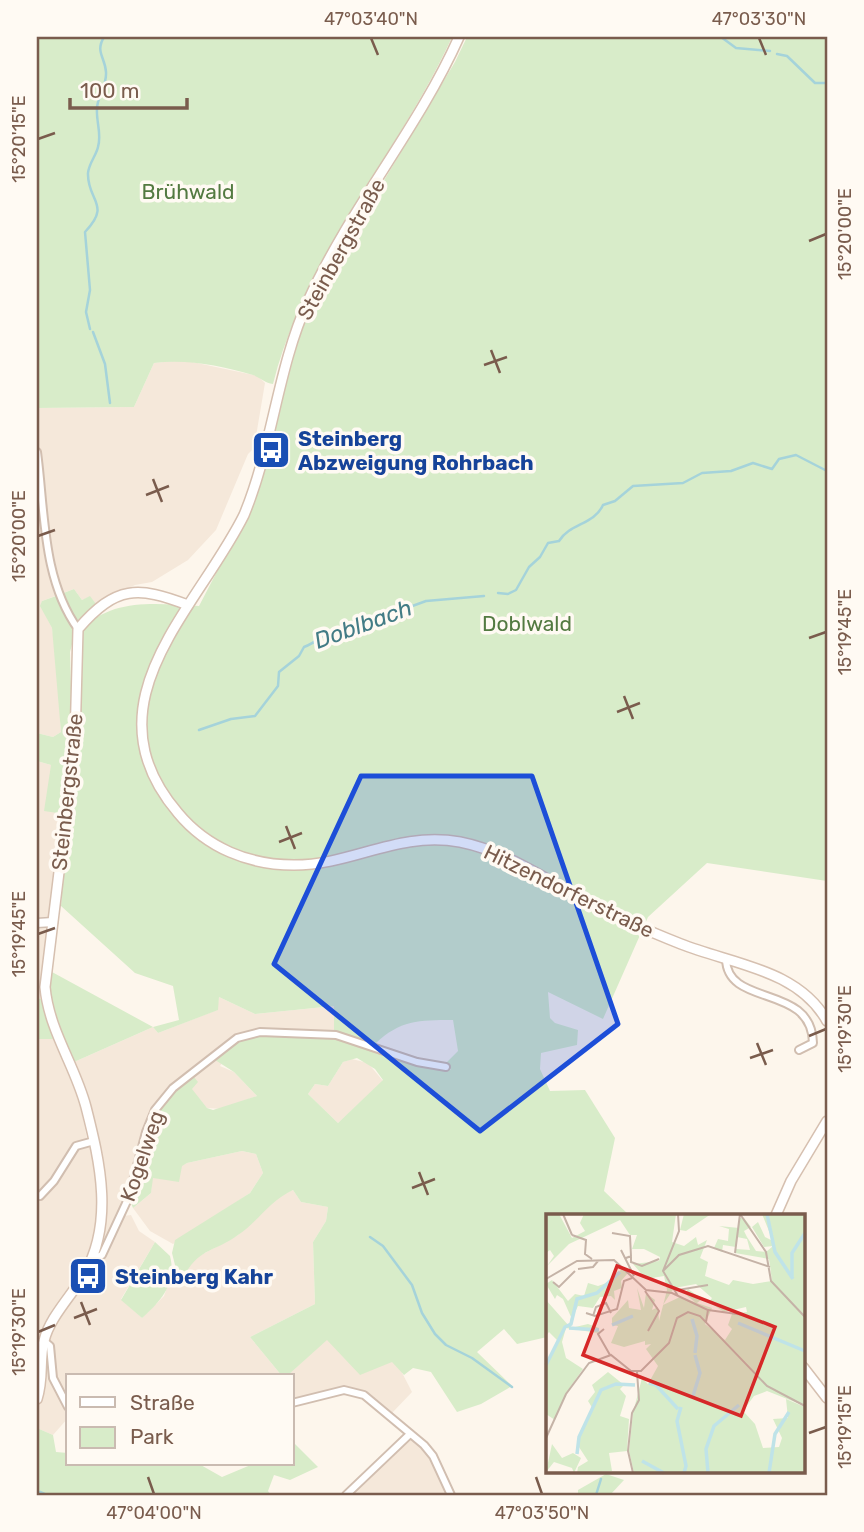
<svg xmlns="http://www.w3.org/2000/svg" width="864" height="1532" font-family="Rubik,sans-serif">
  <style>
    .residential { fill: #f5e8da }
    .green { fill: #d8ecc9; fill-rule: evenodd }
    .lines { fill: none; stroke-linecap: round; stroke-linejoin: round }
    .stream { stroke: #a5d3da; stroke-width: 2.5 }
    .minor-casing { stroke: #d1beb0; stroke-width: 10 }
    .tertiary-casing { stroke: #d1beb0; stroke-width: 11 }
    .secondary-casing { stroke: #d6c0b0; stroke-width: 12 }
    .minor { stroke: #fff; stroke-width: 6 }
    .tertiary { stroke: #fff; stroke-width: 8 }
    .secondary { stroke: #fff; stroke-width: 9 }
    .marked { fill: #1d4ed8; fill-opacity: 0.2; stroke: #1d4ed8; stroke-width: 5; stroke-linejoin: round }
    .ticks { fill: none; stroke: #7a5c4d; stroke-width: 2.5 }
    .labels { text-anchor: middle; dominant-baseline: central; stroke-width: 7; stroke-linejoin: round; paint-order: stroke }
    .park-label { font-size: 21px; fill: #537a41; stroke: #fffaf3 }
    .street-label { font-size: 21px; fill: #7a5c4d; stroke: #fffaf3 }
    .transit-label { font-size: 21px; font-weight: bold; fill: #164399; stroke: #fffaf3; text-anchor: start }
    .water-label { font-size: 23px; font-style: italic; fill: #437c86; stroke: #fffaf3 }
    .inset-river { fill: none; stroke: #bfe3e8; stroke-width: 3.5 }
    .inset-road { fill: none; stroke: #c5b3a7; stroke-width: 2 }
    .view { fill: #d62828; fill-opacity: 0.15; stroke: #d62828; stroke-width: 3.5 }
    .inset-edge { fill: none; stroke: #7a5c4d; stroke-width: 3.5 }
    .neatline { fill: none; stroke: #7a5c4d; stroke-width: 2.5 }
    .ticks-label { font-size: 18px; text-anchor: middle; fill: #7a5c4d }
  </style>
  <rect width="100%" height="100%" fill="#fdf6ec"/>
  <g class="residential">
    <polygon points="183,360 258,376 265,383 254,448 248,454 216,530 188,560 152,582 135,585 96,604 90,597 82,600 74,589 42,601 41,606 52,628 57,659 61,732 53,737 37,733 37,408 134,407 154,363"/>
    <polygon points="37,761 51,765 64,814 44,951 41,999 37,998"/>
    <polygon points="219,997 255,1014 334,1006 334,1031 261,1030 242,1034 220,1066 234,1072 257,1096 222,1109 207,1108 181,1079 172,1085 147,1121 128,1195 100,1252 95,1253 90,1270 100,1263 123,1216 131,1215 139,1231 155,1242 121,1299 142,1318 164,1296 172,1273 184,1277 192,1260 238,1235 275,1198 293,1190 301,1202 328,1207 326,1221 313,1242 315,1304 250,1337 282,1376 68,1376 68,1418 53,1435 37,1428 37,1039 53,1039 77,1091 89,1148 98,1147 88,1098 74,1062 153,1027 158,1033 217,1010"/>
    <polygon points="352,1059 368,1063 383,1081 338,1123 308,1094 315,1084 328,1086 343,1062"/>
    <polygon points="242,1151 256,1154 263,1173 250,1193 173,1244 150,1231 133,1208 151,1193 152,1178 187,1163"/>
    <polygon points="327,1339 397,1363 412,1392 391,1414 365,1393 352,1388 327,1390 292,1400 292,1376 287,1376"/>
    <polygon points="410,1436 432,1457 449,1495 348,1495"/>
  </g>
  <g class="green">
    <path d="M 37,37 L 452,37 C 398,155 305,256 273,384 C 265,383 261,378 253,375 C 220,366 189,359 154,363 L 134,407 L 37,408 Z"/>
    <path d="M 467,37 L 827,37 L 827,881 L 707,863 L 648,917 L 603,1019 L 548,992 L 550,1018 L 555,1023 L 578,1030 L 577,1045 L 541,1053 L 540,1069 L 550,1091 L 585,1090 L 615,1138 L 604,1191 L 629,1215 L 547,1215 L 547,1337 L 517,1344 L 504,1329 L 477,1352 L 512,1386 L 481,1404 L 457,1412 L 431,1372 L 413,1368 L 404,1375 L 392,1362 L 360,1375 L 327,1340 L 287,1376 L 282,1376 L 250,1337 L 315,1304 L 313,1242 L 326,1221 L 328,1207 L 301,1202 L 293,1190 C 269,1201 259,1221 238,1235 C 215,1252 198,1248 184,1277 L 177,1273 L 172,1253 L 175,1240 L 250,1193 L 263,1173 L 256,1154 L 242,1151 L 187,1163 L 182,1166 L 179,1182 L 153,1178 L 151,1193 L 133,1208 L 131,1203 C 135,1172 156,1081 194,1077 L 198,1082 L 192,1089 L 207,1108 L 213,1110 L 257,1096 L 234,1072 L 212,1058 C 220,1052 229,1044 239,1040 C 291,1017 397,1054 451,1070 L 446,1063 L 458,1051 L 453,1020 C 419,1020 400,1020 375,1044 L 334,1031 L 334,1006 L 255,1014 L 219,997 L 218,1010 L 158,1033 L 153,1027 L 74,1062 C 58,1035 45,1004 52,972 L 153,1027 L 179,1020 L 173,986 L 135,973 L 61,906 L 81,631 C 111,597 157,604 199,606 L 249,510 L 266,468 L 297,335 L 326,277 L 455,62 ZM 357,1058 L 375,1069 L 383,1080 L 338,1123 L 308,1094 L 315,1084 L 328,1086 L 343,1062 Z"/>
    <polygon points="74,589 82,600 90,596 96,604 78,620 74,619 61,594"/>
    <polygon points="56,596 75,633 70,652 72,722 64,814 44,811 51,765 37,761 37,733 53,737 61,732 52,628 40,606 42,601"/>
    <polygon points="37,998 41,999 53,1039 37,1039"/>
    <path d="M 155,1242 L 170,1256 C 177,1283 161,1301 142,1318 L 121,1300 Z"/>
    <polygon points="37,1428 53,1435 56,1452 68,1453 68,1464 199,1464 222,1477 253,1464 292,1464 292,1446 295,1444 318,1467 290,1480 274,1475 268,1491 271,1495 39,1495 37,1494"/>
    <polygon points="606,1474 624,1480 610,1495 578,1495 578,1490"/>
  </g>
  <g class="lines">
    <g class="stream">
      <polyline points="721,37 736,48 770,51"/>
      <polyline points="777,54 787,56 815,83 827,83"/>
      <path d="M 90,329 L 86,312 L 90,290 L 85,232 C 112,204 87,201 88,173 C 89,163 96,156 98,147 C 102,134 96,122 97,109 C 97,96 107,87 106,72 C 105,57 95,52 104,37"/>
      <polyline points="93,332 105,364 110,403"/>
      <path d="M 498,593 L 508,594 L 516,590 L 529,567 L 540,557 L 548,543 L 559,541 C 570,523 594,525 603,505 L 615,501 L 633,486 L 683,483 L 702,473 L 731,471 L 753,463 L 772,469 L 779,459 L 796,455 L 827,471"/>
      <path d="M 199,730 L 231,719 L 255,716 L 278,686 L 279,672 L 299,656 L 304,647 C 315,643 322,636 331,631 C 340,627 346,627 354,621 L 366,623 L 426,601 L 484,596"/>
      <polyline points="370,1237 383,1246 412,1285 422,1313 435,1334 446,1345 472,1358 512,1387"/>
      <polyline points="40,1492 47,1495"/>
      <polyline points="596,1495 601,1479"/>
    </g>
    <g class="minor-casing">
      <g id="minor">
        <path d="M 37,452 C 45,511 42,579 78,629"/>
        <path d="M 726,959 C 727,1008 812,983 813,1043 L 799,1050"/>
        <polyline points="40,1196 54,1181 76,1146 94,1141"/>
        <polyline points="90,1260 102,1255 128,1199 146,1132 155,1110 173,1088 237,1038 260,1032 336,1035 417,1062 446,1067"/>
        <polyline points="37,1350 44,1341 50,1346 53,1378 68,1407"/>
        <polyline points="292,1403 344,1390 364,1395 424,1445 433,1456 451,1495"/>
        <polyline points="346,1495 410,1434"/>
      </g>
    </g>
    <g class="tertiary-casing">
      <polyline id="tertiary" points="37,923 53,922"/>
    </g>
    <g class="secondary-casing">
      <g id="secondary">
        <path d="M 459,37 C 418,129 350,208 308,301 C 277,369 273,445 244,515 C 197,610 84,703 178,813 C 207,848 249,865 294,865 C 353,865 397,831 460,842 C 506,851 545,879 585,900 C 616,917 648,931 681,944 C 731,964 798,969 827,1021"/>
        <polyline points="776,1215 791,1181 827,1121"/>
        <polyline points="803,1367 827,1398"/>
        <path d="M 37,1399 C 44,1378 39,1360 44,1341 C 49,1319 70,1297 82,1278 C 115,1225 100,1162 86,1107 C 75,1065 49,1031 45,987 L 75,741 L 78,629 C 116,585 138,586 188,605"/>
      </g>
    </g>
    <use href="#minor" class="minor"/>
    <use href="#tertiary" class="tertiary"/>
    <use href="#secondary" class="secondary"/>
  </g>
  <path class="marked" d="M 361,776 L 532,776 L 618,1024 L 480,1131 L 274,964 Z"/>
  <path class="ticks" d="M 371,38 L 378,55M 759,38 L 766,55M 38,139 L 55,133M 809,241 L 826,234M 491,350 L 500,373M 484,365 L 507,357M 153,479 L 162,502M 146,495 L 169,486M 38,536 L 55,530M 809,638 L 826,632M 624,696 L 633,719M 617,712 L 640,703M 286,826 L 295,849M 279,842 L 302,833M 38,934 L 55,928M 809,1036 L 826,1029M 757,1043 L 766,1065M 750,1058 L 773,1050M 419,1172 L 428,1195M 412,1188 L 435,1179M 81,1302 L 90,1325M 74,1318 L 97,1309M 38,1332 L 55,1325M 809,1433 L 826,1427M 148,1477 L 154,1494M 536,1477 L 542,1494"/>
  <defs>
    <g id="bus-square" transform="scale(2.0125)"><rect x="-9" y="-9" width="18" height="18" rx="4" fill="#1a4fb4" stroke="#fffaf3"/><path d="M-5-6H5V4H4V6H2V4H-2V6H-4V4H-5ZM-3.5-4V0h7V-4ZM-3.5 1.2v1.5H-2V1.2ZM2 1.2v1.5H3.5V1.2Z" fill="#fff"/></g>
  </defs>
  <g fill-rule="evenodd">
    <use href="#bus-square" x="271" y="450"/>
    <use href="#bus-square" x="88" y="1276"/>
  </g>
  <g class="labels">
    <g class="park-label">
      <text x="188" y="191">Brühwald</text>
      <text x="527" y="623">Doblwald</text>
    </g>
    <g class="street-label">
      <text transform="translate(341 249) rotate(-61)">Steinbergstraße</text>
      <text transform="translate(67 792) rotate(-84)">Steinbergstraße</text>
      <text transform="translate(569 891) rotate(26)">Hitzendorferstraße</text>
      <text transform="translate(142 1156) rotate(-71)">Kogelweg</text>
    </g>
    <g class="transit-label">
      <text x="298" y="438">Steinberg<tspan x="298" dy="24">Abzweigung Rohrbach</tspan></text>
      <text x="115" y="1276">Steinberg Kahr</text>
    </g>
    <g class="water-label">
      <text transform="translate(363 624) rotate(-20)">Doblbach</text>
    </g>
  </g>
  <g transform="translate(546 1214)">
    <rect width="259" height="259" fill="#fdf6ec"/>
    <path d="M 0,0 L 13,0 L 26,24 L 39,17 L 34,9 L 38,0 L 130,0 L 126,28 L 138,32 L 150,23 L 152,31 L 161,26 L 154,44 L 162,48 L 159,62 L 183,71 L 187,66 L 207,70 L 226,67 L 224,52 L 223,45 L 189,39 L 190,35 L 204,36 L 201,25 L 191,23 L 190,33 L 177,31 L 176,38 L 168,34 L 172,25 L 182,27 L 183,15 L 173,12 L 193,14 L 193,4 L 198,4 L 205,13 L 198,17 L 201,23 L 210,37 L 220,38 L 227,32 L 218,33 L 206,13 L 212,8 L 219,23 L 227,27 L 216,0 L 259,0 L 259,192 L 221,177 L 208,182 L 197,197 L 209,210 L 217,234 L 233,233 L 236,224 L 227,205 L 242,204 L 240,185 L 259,193 L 259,259 L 88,259 L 83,237 L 87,199 L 96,164 L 102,170 L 112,152 L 100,135 L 105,130 L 99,131 L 99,127 L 78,133 L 65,129 L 72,112 L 66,111 L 66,104 L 82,86 L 83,94 L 95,96 L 91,74 L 98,94 L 100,79 L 109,86 L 106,96 L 112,93 L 113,107 L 121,76 L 118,62 L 100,65 L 87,50 L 113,47 L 114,43 L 98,35 L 86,35 L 91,21 L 84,21 L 74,6 L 23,30 L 1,52 L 8,42 L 4,36 L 0,39 ZM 150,70 L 166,84 L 163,88 L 178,98 L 200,93 L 201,98 L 186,100 L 182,111 L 186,115 L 179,126 L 159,110 L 166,94 L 151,89 L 156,85 L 142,75 L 139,80 L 149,88 L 134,83 L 117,91 L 128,74 ZM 138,0 L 165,0 L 140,17 L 134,16 ZM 77,53 L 82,59 L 75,67 L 76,74 L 68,77 L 69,86 L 65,82 L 54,83 L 47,94 L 32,92 L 27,102 L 25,114 L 42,110 L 53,114 L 52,119 L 20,114 L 16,128 L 20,144 L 37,155 L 20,179 L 9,206 L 0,200 L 0,151 L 12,127 L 3,118 L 0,122 L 0,86 L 23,112 L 25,103 L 17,85 L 11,81 L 9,85 L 0,70 L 6,66 L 22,87 L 29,80 L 38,82 L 42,69 L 52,72 L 66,67 ZM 62,158 L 78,171 L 74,175 L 80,182 L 74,202 L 83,205 L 81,237 L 63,239 L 66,257 L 31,259 L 32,253 L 42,247 L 31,230 L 47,195 L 42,187 L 49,178 L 46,171 ZM 6,230 L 16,244 L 27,239 L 35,244 L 28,259 L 26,254 L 8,248 L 0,258 Z" fill="#d8ecc9" fill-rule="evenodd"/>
    <path class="inset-river" d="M 221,0 L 229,38 L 247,65M 246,63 L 246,39 L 259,19M 146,105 L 151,122 L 149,139M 192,109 L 259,137M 66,111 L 87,102M 23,114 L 53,116M 0,151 L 19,113 L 25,110 L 31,85 L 51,79 L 74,58M 103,169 L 110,171 L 132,195M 147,182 L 154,159 L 149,141M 135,193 L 131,207 L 140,252 L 138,259M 31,240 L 33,223 L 55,176 L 70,170 L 89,171M 96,247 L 118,259M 162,259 L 160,235 L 168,212 L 193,191M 223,259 L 229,220 L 243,198"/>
    <path class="inset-road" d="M 17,0 L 26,21M 132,0 L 133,17 L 117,57 L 132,82M 194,0 L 220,38 L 225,67 L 259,103M 66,19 L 84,22 L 85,42 L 80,44M 26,21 L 40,26 L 39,40 L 46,45M 75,36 L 88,62M 189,39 L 194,0M 85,42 L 85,48 L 96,52 L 113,45M 32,55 L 47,53 L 52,47M 117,57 L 133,41 L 162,32 L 224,53M 0,65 L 31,47 L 68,46 L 100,76 L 126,79 L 162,96 L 160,108M 7,68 L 13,73 L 29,57M 132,76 L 162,71M 99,77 L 113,97 L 102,117M 162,96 L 198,101M 40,99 L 49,102 L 71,95 L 78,67 L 86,64M 47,102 L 50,93 L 60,89 L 65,99M 58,115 L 52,120 L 64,141M 0,224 L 20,180 L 43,149 L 65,141 L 85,157 L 95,157 L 123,129 L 131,104 L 142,98 L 154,102 L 221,172 L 259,192M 87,259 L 82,237 L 86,199 L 93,186 L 91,158"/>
    <path class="view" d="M 71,52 L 229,113 L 195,202 L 37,141 Z"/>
    <rect width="259" height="259" class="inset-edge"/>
  </g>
  <rect width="864" height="1532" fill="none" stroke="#fffaf3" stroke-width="77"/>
  <rect x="66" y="1374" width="228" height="91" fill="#fffaf3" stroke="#cabbb1" stroke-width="2"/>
  <rect x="80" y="1397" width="35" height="10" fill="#ffffff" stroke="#cabbb1" stroke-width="2"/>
  <text x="130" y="1410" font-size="21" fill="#7a5c4d">Straße</text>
  <rect x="80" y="1427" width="35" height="21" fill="#d8ecc9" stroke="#cabbb1" stroke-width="2"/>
  <text x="130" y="1444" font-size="21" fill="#7a5c4d">Park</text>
  <path d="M70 98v10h117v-10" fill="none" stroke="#7a5c4d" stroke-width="3.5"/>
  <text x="80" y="98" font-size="21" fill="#7a5c4d" stroke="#fffaf3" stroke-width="5" paint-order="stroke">100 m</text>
  <rect x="38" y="38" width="788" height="1456" class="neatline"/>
  <g class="ticks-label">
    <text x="371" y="25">47°03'40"N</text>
    <text x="759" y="25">47°03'30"N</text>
    <text transform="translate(19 139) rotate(-90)" y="6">15°20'15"E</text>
    <text transform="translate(845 234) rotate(-90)" y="6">15°20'00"E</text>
    <text transform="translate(19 536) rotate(-90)" y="6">15°20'00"E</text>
    <text transform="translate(845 632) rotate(-90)" y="6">15°19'45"E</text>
    <text transform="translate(19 934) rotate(-90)" y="6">15°19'45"E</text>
    <text transform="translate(845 1029) rotate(-90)" y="6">15°19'30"E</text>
    <text transform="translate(19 1332) rotate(-90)" y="6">15°19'30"E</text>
    <text transform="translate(845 1427) rotate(-90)" y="6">15°19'15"E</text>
    <text x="154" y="1519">47°04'00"N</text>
    <text x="542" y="1519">47°03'50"N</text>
  </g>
</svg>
